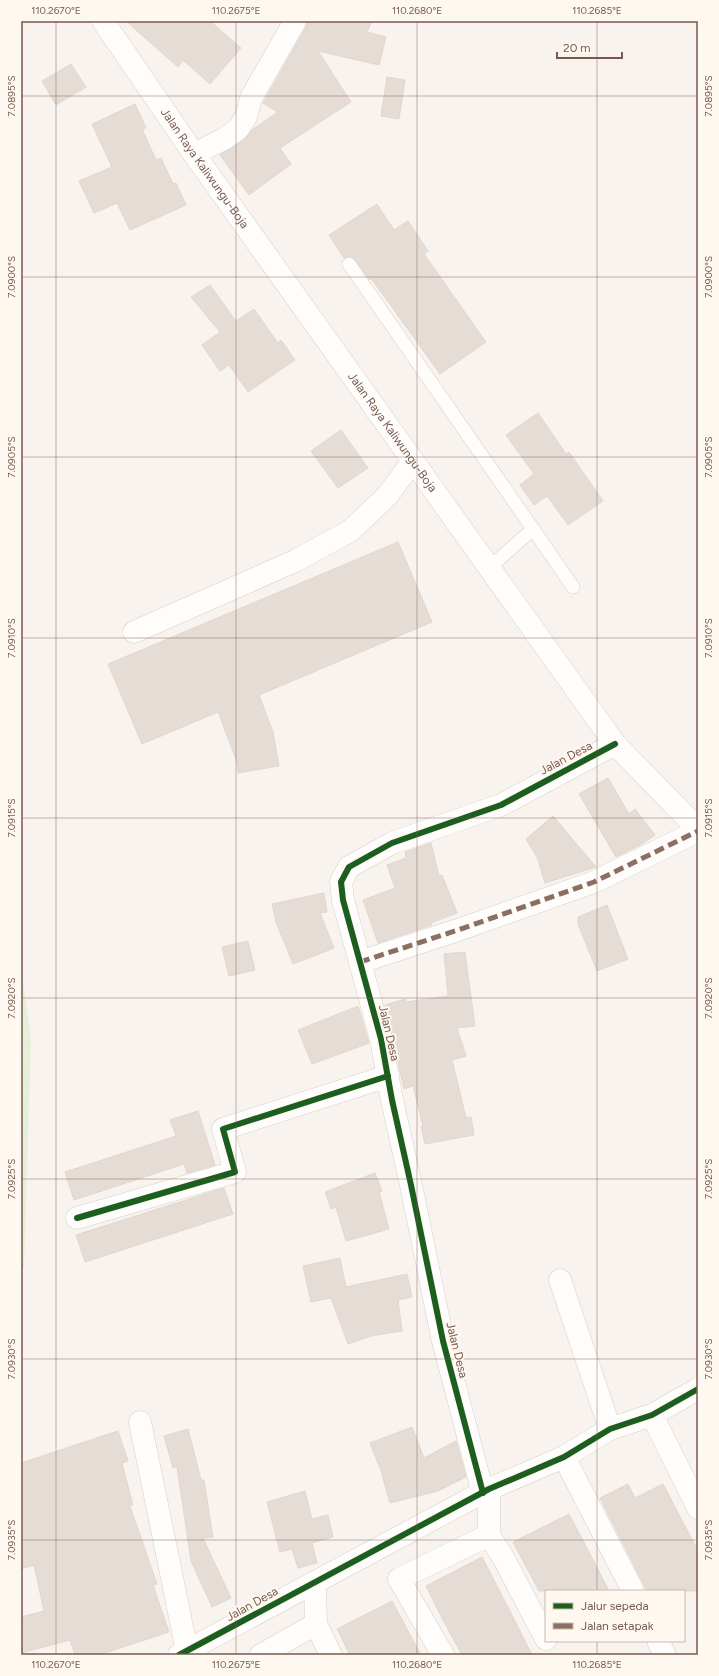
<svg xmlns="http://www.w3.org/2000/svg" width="719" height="1676" font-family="Figtree,sans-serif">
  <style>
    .green { fill: #e6efd9 }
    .building { fill: #e5dcd5; stroke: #e1d6d0 }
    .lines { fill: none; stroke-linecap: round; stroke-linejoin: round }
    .lane-casing { stroke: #d6cfc9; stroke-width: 14 }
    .street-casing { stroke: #d6cfc9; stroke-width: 23 }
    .secondary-casing { stroke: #d8d0ca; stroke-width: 23 }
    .lane { stroke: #fefdfc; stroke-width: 13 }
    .street { stroke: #fefdfc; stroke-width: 22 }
    .secondary { stroke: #fefdfc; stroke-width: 22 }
    .quiet { stroke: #8d6e63; stroke-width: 5; stroke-dasharray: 10 5; stroke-linecap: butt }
    .cycleway-casing { stroke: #fff8f1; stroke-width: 8 }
    .cycleway { stroke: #1b5e20; stroke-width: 6 }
    .ticks { fill: none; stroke: #775a4d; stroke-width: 1; stroke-opacity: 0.45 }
    .labels { text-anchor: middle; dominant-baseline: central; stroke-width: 4; stroke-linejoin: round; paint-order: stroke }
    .street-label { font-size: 12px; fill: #775a4d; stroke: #fff8f1 }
    .neatline { fill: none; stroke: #775a4d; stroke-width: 1.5 }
    .ticks-label { font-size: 10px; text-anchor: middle; fill: #775a4d }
  </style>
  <rect width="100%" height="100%" fill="#f8f3ee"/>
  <polygon class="green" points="21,967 31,1039 24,1268 21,1268"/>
  <g class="building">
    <polygon points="126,21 210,21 241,48 210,84 183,60 178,67"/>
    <polygon points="307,21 372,21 367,32 386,37 379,65 318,51 351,102 280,148 291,164 249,195 220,155 245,139 252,130 278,112 263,103 306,27"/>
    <polygon points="71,64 86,87 56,105 42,81"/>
    <polygon points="387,77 405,80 399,119 381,116"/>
    <polygon points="135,104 146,128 142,129 156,160 161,158 173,184 176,183 186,205 130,230 117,203 94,213 79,181 112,167 92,124"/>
    <polygon points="377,204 394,230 408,221 428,251 424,254 486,342 440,374 371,278 370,280 351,256 344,258 329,235"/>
    <polygon points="210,285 236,321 254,309 278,343 281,340 295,360 248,392 229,365 220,371 202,345 220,332 191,297"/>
    <polygon points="538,413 566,454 569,452 603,501 568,525 547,496 534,505 520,485 534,474 506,435"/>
    <polygon points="341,430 368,468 338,488 311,451"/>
    <polygon points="398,542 432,622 259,695 273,732 279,766 238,773 237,762 218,712 142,744 108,664"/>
    <polygon points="608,778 629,814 635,809 655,835 642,844 616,857 579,794"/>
    <polygon points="553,816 596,867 545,883 537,857 526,839"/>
    <polygon points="431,843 439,876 442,875 457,913 431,923 432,925 378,943 363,900 395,888 387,865 406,858 405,852"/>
    <polygon points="324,893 327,912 320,913 334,948 293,964 276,922 272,904"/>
    <polygon points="607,905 628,959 597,971 578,924 578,917"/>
    <polygon points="248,941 255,970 229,976 222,947"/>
    <polygon points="465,952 475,1026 457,1028 466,1056 452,1060 466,1118 471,1117 474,1135 425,1144 421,1126 423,1126 413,1086 404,1089 385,1005 405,999 406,1002 448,996 444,954"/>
    <polygon points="358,1006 369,1043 312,1064 298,1030"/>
    <polygon points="198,1111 215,1165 187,1173 184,1164 74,1200 65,1172 176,1136 170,1120"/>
    <polygon points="375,1173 382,1191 379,1192 389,1229 346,1241 336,1207 331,1209 325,1192"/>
    <polygon points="224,1188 233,1214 85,1262 76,1235"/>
    <polygon points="340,1258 346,1287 407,1274 412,1297 398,1300 402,1331 371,1336 348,1344 331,1298 311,1302 303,1266"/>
    <polygon points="412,1427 424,1458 456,1441 466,1477 438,1491 390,1503 381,1471 370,1443"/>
    <polygon points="188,1429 201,1480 204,1480 213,1537 203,1538 231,1598 212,1607 191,1561 177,1467 173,1468 164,1436"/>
    <polygon points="118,1431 128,1461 122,1463 133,1505 130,1506 157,1584 153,1585 169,1632 99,1655 75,1655 70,1640 21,1653 21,1617 44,1611 34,1565 21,1569 21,1463"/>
    <polygon points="628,1484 635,1498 663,1484 698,1551 698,1591 647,1591 600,1498"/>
    <polygon points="305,1491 312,1519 328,1515 333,1537 312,1543 317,1563 298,1568 292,1549 280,1552 267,1502"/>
    <polygon points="569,1514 589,1552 609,1591 539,1591 513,1542"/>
    <polygon points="482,1557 513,1617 532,1655 462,1655 443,1620 426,1586"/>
    <polygon points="392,1601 421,1655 350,1655 337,1629"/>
  </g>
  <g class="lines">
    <g class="lane-casing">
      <g id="lane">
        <polyline points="349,264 533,529 490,567"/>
        <polyline points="533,529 573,587"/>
      </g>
    </g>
    <g class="street-casing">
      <g id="street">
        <polyline points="194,154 224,139 238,129 246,117 251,98 295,21"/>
        <polyline points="134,632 295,561 350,531 387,496 413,461"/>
        <polyline points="360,962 458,930 594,882 698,831"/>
        <polyline points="77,1218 235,1172 223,1129 388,1076"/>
        <polyline points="560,1280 610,1429"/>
        <polyline points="652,1415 698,1508"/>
        <polyline points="140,1422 187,1651"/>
        <polyline points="564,1457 633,1591"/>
        <polyline points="483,1493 443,1341 411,1185 392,1100 381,1039 343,900 341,882 349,867 392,843 501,805 615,744"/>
        <polyline points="489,1535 504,1559 546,1639"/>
        <polyline points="315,1582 316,1624 331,1655"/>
        <polyline points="658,1641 665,1655"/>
        <polyline points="261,1655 316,1624"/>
        <polyline points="443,1655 399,1579 489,1535 489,1489"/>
      </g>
    </g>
    <g class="secondary-casing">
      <g id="secondary">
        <path id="s1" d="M 103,21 L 194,154 L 615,744 L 698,829"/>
        <polyline points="179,1655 489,1489 564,1457 610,1429 652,1415 698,1389"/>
      </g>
    </g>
    <use href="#lane" class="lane"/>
    <use href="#street" class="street"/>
    <use href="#secondary" class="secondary"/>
    <polyline class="quiet" points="360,962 458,930 594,882 698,831"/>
    <g class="cycleway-casing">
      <g id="cycleway">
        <polyline points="77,1218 235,1172 223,1129 388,1076"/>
        <polyline points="483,1493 443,1341 411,1185 392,1100 381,1039 343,900 341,882 349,867 392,843 501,805 615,744"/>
        <polyline points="179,1655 489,1489 564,1457 610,1429 652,1415 698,1389"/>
      </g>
    </g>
    <use href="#cycleway" class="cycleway"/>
  </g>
  <path class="ticks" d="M 56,21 L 56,1655M 236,21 L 236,1655M 417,21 L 417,1655M 597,21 L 597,1591M 21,96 L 698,96M 21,277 L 698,277M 21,457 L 698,457M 21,638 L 698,638M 21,818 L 698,818M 21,998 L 698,998M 21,1179 L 698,1179M 21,1359 L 698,1359M 21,1540 L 698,1540M 597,1641 L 597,1655"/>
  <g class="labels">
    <g class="street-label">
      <text stroke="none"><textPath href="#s1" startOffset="179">Jalan Raya Kaliwungu-Boja</textPath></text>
      <text stroke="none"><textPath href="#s1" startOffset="503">Jalan Raya Kaliwungu-Boja</textPath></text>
      <text transform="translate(566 758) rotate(-28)">Jalan Desa</text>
      <text transform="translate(389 1033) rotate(77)">Jalan Desa</text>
      <text transform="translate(457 1350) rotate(76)">Jalan Desa</text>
      <text transform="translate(252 1604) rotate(-29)">Jalan Desa</text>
    </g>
  </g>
  <rect width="719" height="1676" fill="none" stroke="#fff8f1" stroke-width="44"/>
  <rect x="545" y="1590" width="140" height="52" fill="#fff8f1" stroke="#c9b9af"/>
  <rect x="553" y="1603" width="20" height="6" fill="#1b5e20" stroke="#c9b9af"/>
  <text x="581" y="1610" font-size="12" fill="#775a4d">Jalur sepeda</text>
  <rect x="553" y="1623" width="20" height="6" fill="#8d6e63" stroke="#c9b9af"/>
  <text x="581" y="1630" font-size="12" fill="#775a4d">Jalan setapak</text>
  <path d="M557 52v6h65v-6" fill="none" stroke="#775a4d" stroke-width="2"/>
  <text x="563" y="52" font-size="12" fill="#775a4d" stroke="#fff8f1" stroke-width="3" paint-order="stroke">20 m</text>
  <rect x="22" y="22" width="675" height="1632" class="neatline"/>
  <g class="ticks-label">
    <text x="56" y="14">110.2670°E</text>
    <text x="236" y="14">110.2675°E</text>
    <text x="417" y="14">110.2680°E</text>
    <text x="597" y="14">110.2685°E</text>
    <text transform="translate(11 96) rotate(-90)" y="4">7.0895°S</text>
    <text transform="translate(708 96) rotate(-90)" y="4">7.0895°S</text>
    <text transform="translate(11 277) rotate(-90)" y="4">7.0900°S</text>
    <text transform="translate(708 277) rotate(-90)" y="4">7.0900°S</text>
    <text transform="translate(11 457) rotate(-90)" y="4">7.0905°S</text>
    <text transform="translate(708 457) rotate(-90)" y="4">7.0905°S</text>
    <text transform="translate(11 638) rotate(-90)" y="4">7.0910°S</text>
    <text transform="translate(708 638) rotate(-90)" y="4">7.0910°S</text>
    <text transform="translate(11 818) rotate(-90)" y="4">7.0915°S</text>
    <text transform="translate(708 818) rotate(-90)" y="4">7.0915°S</text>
    <text transform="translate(11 998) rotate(-90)" y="4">7.0920°S</text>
    <text transform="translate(708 998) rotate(-90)" y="4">7.0920°S</text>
    <text transform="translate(11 1179) rotate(-90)" y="4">7.0925°S</text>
    <text transform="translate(708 1179) rotate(-90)" y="4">7.0925°S</text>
    <text transform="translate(11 1359) rotate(-90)" y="4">7.0930°S</text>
    <text transform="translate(708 1359) rotate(-90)" y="4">7.0930°S</text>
    <text transform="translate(11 1540) rotate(-90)" y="4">7.0935°S</text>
    <text transform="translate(708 1540) rotate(-90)" y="4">7.0935°S</text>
    <text x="56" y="1668">110.2670°E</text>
    <text x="236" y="1668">110.2675°E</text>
    <text x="417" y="1668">110.2680°E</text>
    <text x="597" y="1668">110.2685°E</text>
  </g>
</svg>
